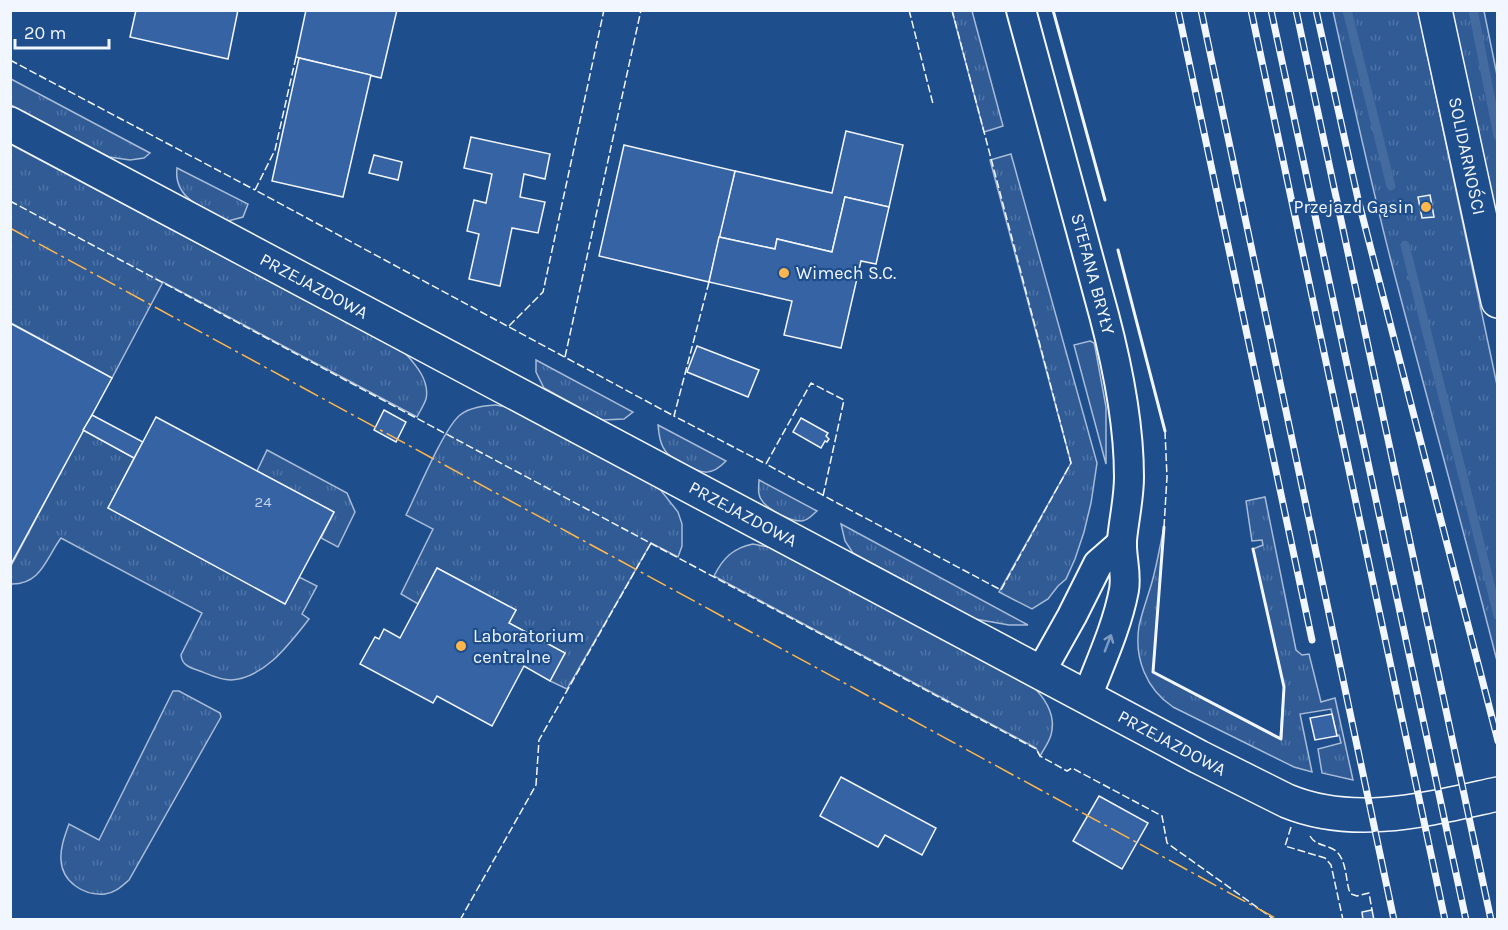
<svg xmlns="http://www.w3.org/2000/svg" width="1508" height="930" font-family="Karla,sans-serif">
  <style>
    .grass { fill: url(#grass-tufts); stroke: #a8bbd7; stroke-width: 1.5 }
    .garden { fill: #305b95; stroke: #a8bbd7; stroke-width: 1.5 }
    .lines { fill: none; stroke-linecap: round; stroke-linejoin: round }
    .stream { stroke: #446ba0; stroke-width: 9 }
    .building { fill: #3563a3; stroke: #f2f6ff; stroke-width: 1.5 }
    .street-casing { stroke: #f2f6ff; stroke-width: 32 }
    .secondary-casing { stroke: #f2f6ff; stroke-width: 36 }
    .street { stroke: #1f4e8c; stroke-width: 28 }
    .secondary { stroke: #1f4e8c; stroke-width: 33 }
    .rail-casing { stroke: #f2f6ff; stroke-width: 7 }
    .rail { stroke: #1f4e8c; stroke-width: 4.5; stroke-dasharray: 14; stroke-linecap: butt }
    .fence { stroke: #f2f6ff; stroke-width: 1.5; stroke-dasharray: 8 3; stroke-linecap: butt }
    .wall { stroke: #f2f6ff; stroke-width: 3 }
    .power { stroke: #ffb74d; stroke-width: 1.5; stroke-dasharray: 21 4.5 3 4.5; stroke-linecap: butt }
    .oneway { stroke: #7e9ac0 }
    .poi-dot { fill: #ffb74d; stroke: #1f4e8c; stroke-width: 2 }
    .labels { text-anchor: middle; dominant-baseline: central; stroke-width: 4.5; stroke-linejoin: round; paint-order: stroke }
    .number-label { font-size: 15px; fill: #c3d1e8 }
    .street-label { font-size: 18px; fill: #f2f6ff; stroke: #1f4e8c }
    .poi-label { font-size: 18px; fill: #f2f6ff; stroke: #1f4e8c; text-anchor: start }
  </style>
  <defs>
    <pattern id="grass-tufts" width="24" height="20" patternUnits="userSpaceOnUse" patternTransform="scale(1.5)"><rect width="24" height="20" fill="#305b95"/><path d="M3 7l-1-3M5 7V3M7 7l1-3M15 17l-1-3M17 17v-4M19 17l1-3" fill="none" stroke="#4e73a5"/></pattern>
  </defs>
  <rect width="100%" height="100%" fill="#1f4e8c"/>
  <g class="grass">
    <polygon points="952,11 972,11 1003,126 984,132"/>
    <path d="M 1333,11 L 1418,11 L 1497,385 L 1497,661 C 1465,535 1430,410 1397,284 C 1373,194 1353,102 1333,11 Z"/>
    <polygon points="1451,11 1484,11 1497,75 1497,227"/>
    <polygon points="11,79 150,153 144,158 130,160 109,157 11,105"/>
    <path d="M 10,144 L 405,353 C 416,365 430,381 426,399 C 424,405 420,411 417,417 L 163,282 L 112,378 L 11,323 Z"/>
    <polygon points="1011,154 1097,463 1091,503 1084,532 1075,559 1066,579 1058,586 1048,599 1032,609 999,592 1071,463 990,160"/>
    <path d="M 177,168 L 248,204 L 243,217 L 228,221 C 205,209 173,199 177,168 Z"/>
    <polygon points="536,360 633,412 624,419 602,420 544,388 536,372"/>
    <path d="M 496,405 L 506,407 L 659,488 L 678,512 L 682,524 L 682,546 L 678,557 L 651,543 L 567,689 L 550,681 L 565,653 L 509,623 L 516,610 L 437,568 L 418,604 L 401,594 L 433,529 L 406,515 C 417,493 444,428 460,415 C 470,407 484,406 496,405 Z"/>
    <path d="M 658,425 L 726,461 C 711,477 701,474 683,463 C 678,460 671,457 667,453 C 660,445 659,435 658,425 Z"/>
    <path d="M 83,430 L 134,458 L 108,508 L 285,604 L 299,577 L 317,586 L 302,614 L 309,619 C 290,643 265,678 231,680 C 220,680 210,675 200,671 C 191,668 182,666 181,655 L 202,613 L 61,538 C 46,558 41,585 11,584 L 11,566 Z"/>
    <polygon points="267,450 347,493 355,512 338,547 321,538 334,512 257,471"/>
    <path d="M 759,480 L 817,511 C 812,515 808,521 801,521 C 789,521 761,507 759,494 C 758,490 759,484 759,480 Z"/>
    <path d="M 1265,497 L 1296,650 L 1302,655 L 1309,654 L 1321,702 L 1335,698 L 1353,780 L 1322,773 L 1318,749 L 1341,743 L 1339,735 L 1337,736 L 1331,709 L 1300,714 L 1312,772 L 1294,767 L 1173,707 C 1146,689 1134,658 1139,626 C 1142,612 1148,596 1152,582 C 1157,564 1160,546 1164,527 L 1153,672 L 1280,739 L 1284,687 L 1253,549 L 1263,545 L 1262,540 L 1252,541 L 1246,501 Z"/>
    <polygon points="841,524 1028,625 1009,625 975,619 853,553 845,541"/>
    <path d="M 753,544 L 773,548 L 1029,683 C 1043,695 1057,714 1051,735 C 1049,742 1044,749 1040,756 L 1036,748 L 714,576 C 723,558 733,548 753,544 Z"/>
    <path d="M 173,691 L 179,691 L 220,713 L 221,717 L 129,880 C 122,886 115,893 105,894 C 84,896 62,882 61,860 C 60,848 65,835 69,824 L 99,840 Z"/>
  </g>
  <polygon class="garden" points="1090,341 1094,343 1095,347 1106,407 1106,464 1074,345"/>
  <g class="lines">
    <g class="stream">
      <polyline points="1347,10 1391,186"/>
      <polyline points="1473,10 1498,136"/>
      <polyline points="1405,245 1498,616"/>
    </g>
  </g>
  <g class="building">
    <polygon points="136,10 238,10 228,59 130,37"/>
    <polygon points="306,10 397,10 381,78 296,57"/>
    <polygon points="299,58 371,75 343,197 272,181"/>
    <polygon points="846,131 903,145 889,207 845,197 832,252 777,239 775,249 719,237 735,171 832,193"/>
    <polygon points="471,137 550,154 545,179 524,174 520,197 545,202 538,233 512,228 500,286 469,279 479,234 467,231 474,200 486,203 492,174 464,168"/>
    <polygon points="624,145 735,171 709,282 599,256"/>
    <polygon points="374,155 402,162 398,180 369,173"/>
    <polygon points="1430,195 1434,217 1422,218 1418,197"/>
    <polygon points="845,197 889,207 876,264 861,261 841,348 784,335 792,301 709,282 719,237 775,249 777,239 832,252"/>
    <polygon points="10,323 112,378 10,566"/>
    <polygon points="697,346 759,370 748,397 687,372"/>
    <polygon points="384,410 406,422 396,442 374,430"/>
    <polygon points="92,415 143,442 134,458 83,430"/>
    <polygon points="156,417 334,512 285,604 108,508"/>
    <polygon points="801,418 828,433 826,436 829,439 827,442 825,441 821,448 793,432"/>
    <polygon points="437,568 516,610 509,623 565,653 550,681 524,666 492,726 437,696 433,703 360,664 375,637 379,639 384,629 400,638"/>
    <polygon points="1332,714 1337,736 1315,740 1310,718"/>
    <polygon points="841,777 936,828 922,855 885,835 878,847 820,816"/>
    <polygon points="1099,796 1148,823 1122,869 1073,841"/>
    <polygon points="1372,910 1374,920 1363,920 1362,912"/>
  </g>
  <g class="lines">
    <g class="street-casing">
      <g id="street">
        <path d="M 1021,10 L 1104,315 C 1118,368 1129,422 1129,477 C 1129,498 1124,519 1122,540 C 1121,557 1127,573 1124,590 C 1117,627 1100,663 1087,697"/>
        <polyline points="1040,673 1072,616 1098,564 1122,543"/>
      </g>
    </g>
    <g class="secondary-casing">
      <g id="secondary">
        <polyline points="1435,10 1498,301"/>
        <path d="M 10,124 L 1199,757 L 1287,801 C 1355,829 1428,809 1498,794"/>
      </g>
    </g>
    <use href="#street" class="street"/>
    <use href="#secondary" class="secondary"/>
    <g class="rail-casing">
      <g id="rail">
        <polyline points="1178,10 1312,640"/>
        <polyline points="1201,10 1394,920"/>
        <polyline points="1251,10 1445,920"/>
        <polyline points="1271,10 1466,920"/>
        <polyline points="1296,10 1491,920"/>
        <polyline points="1316,10 1358,199 1498,741"/>
      </g>
    </g>
    <use href="#rail" class="rail"/>
    <g class="fence">
      <polyline points="909,10 933,104"/>
      <polyline points="296,57 275,150 255,190 674,416"/>
      <polyline points="10,60 255,190"/>
      <polyline points="10,201 1036,749 1040,756 1067,771 1072,768 1162,816 1167,843 1275,920"/>
      <polyline points="709,282 674,416 766,464"/>
      <polyline points="509,326 543,292 604,10"/>
      <polyline points="565,357 641,10"/>
      <polyline points="823,496 844,400 811,383 766,464 839,504 1001,590 1071,463 952,10"/>
      <polyline points="1164,527 1167,477 1165,431"/>
      <polyline points="1291,827 1285,846 1325,858 1331,865 1343,920"/>
      <path d="M 1310,836 C 1316,847 1330,844 1338,853 C 1346,862 1346,879 1349,890 L 1351,894 L 1357,896 L 1369,893 L 1372,910"/>
      <polyline points="460,920 536,785 539,740 651,543"/>
    </g>
    <g class="wall">
      <polyline points="1053,10 1105,200"/>
      <polyline points="1118,250 1165,431"/>
      <polyline points="1164,527 1153,672 1281,739 1284,687 1253,549"/>
    </g>
    <polyline class="power" points="10,228 1279,920"/>
  </g>
  <defs><path id="oneway-shaft" d="M-6 0H5M1.5-3L5.5 0L1.5 3" fill="none" stroke-width="1.6" stroke-linecap="round" stroke-linejoin="round" transform="scale(1.5)"/></defs>
  <use class="oneway" href="#oneway-shaft" transform="translate(1108 643) rotate(-69)"/>
  <g class="poi-dot">
    <circle cx="1426" cy="207" r="6"/>
    <circle cx="784" cy="273" r="6"/>
    <circle cx="461" cy="646" r="6"/>
  </g>
  <g class="labels">
    <g class="number-label">
      <text x="263" y="502">24</text>
    </g>
    <g class="street-label">
      <text transform="translate(1467 156) rotate(78)">SOLIDARNOŚCI</text>
      <text transform="translate(1093 274) rotate(75)">STEFANA BRYŁY</text>
      <text transform="translate(314 286) rotate(28)">PRZEJAZDOWA</text>
      <text transform="translate(743 514) rotate(28)">PRZEJAZDOWA</text>
      <text transform="translate(1172 743) rotate(28)">PRZEJAZDOWA</text>
    </g>
    <g class="poi-label">
      <text x="1414" y="207" text-anchor="end">Przejazd Gąsin</text>
      <text x="796" y="273">Wimech S.C.</text>
      <text x="473" y="636">Laboratorium<tspan x="473" dy="21">centralne</tspan></text>
    </g>
  </g>
  <rect width="1508" height="930" fill="none" stroke="#f2f6ff" stroke-width="24"/>
  <path d="M15 39v9h94v-9" fill="none" stroke="#f2f6ff" stroke-width="3"/>
  <text x="24" y="39" font-size="18" fill="#f2f6ff" stroke="#1f4e8c" stroke-width="4.5" paint-order="stroke">20 m</text>
</svg>
